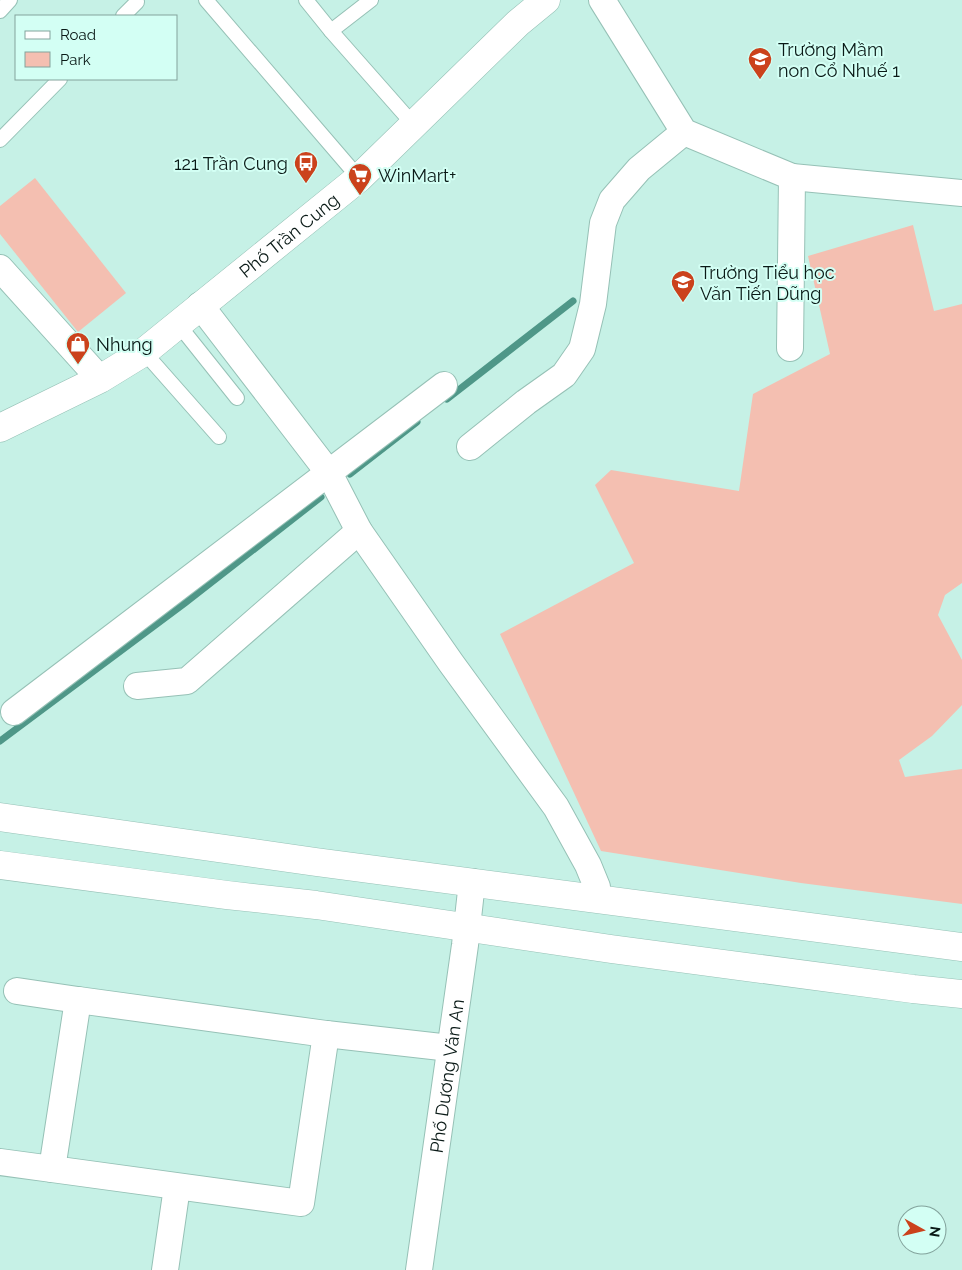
<svg xmlns="http://www.w3.org/2000/svg" width="962" height="1270" font-family="Raleway,sans-serif">
  <style>
    .green { fill: #f4bfb1 }
    .lines { fill: none; stroke-linecap: round; stroke-linejoin: round }
    .stream { stroke: #4f9788; stroke-width: 7 }
    .lane-casing { stroke: #96c1b6; stroke-width: 16 }
    .street-casing { stroke: #96c1b6; stroke-width: 28 }
    .secondary-casing { stroke: #96c1b6; stroke-width: 29 }
    .lane { stroke: #fff; stroke-width: 14 }
    .street { stroke: #fff; stroke-width: 26 }
    .secondary { stroke: #fff; stroke-width: 28 }
    .labels { text-anchor: middle; dominant-baseline: central; stroke-width: 4; stroke-linejoin: round; paint-order: stroke }
    .poi-label { font-size: 18px; fill: #0a1a17; stroke: #d3fff4; text-anchor: start }
    .street-label { font-size: 18px; fill: #0a1a17; stroke: #d3fff4 }
  </style>
  <rect width="100%" height="100%" fill="#c6f1e6"/>
  <g class="green">
    <polygon points="35,178 126,293 78,332 0,234 0,206"/>
    <polygon points="913,225 934,311 962,304 962,583 945,595 938,615 962,660 962,705 932,736 899,760 905,777 962,769 962,904 801,883 601,851 500,634 634,563 595,485 611,470 739,491 753,394 830,354 808,256"/>
  </g>
  <g class="lines">
    <g class="stream">
      <polyline points="447,399 573,301"/>
      <polyline points="350,474 417,422"/>
      <polyline points="0,741 185,603 321,497"/>
    </g>
    <g class="lane-casing">
      <g id="lane">
        <polyline points="206,0 359,178"/>
        <polyline points="306,0 331,31 413,124"/>
        <polyline points="0,11 10,0"/>
        <polyline points="123,16 137,2"/>
        <polyline points="331,31 371,0"/>
        <polyline points="0,140 60,79"/>
        <polyline points="178,324 237,398"/>
        <polyline points="144,352 219,437"/>
      </g>
    </g>
    <g class="street-casing">
      <g id="street">
        <polyline points="602,0 684,132 792,177 790,348"/>
        <polyline points="792,177 962,193"/>
        <polyline points="0,268 100,379"/>
        <polyline points="200,305 329,473 359,531 451,663 556,807 588,865 597,887"/>
        <polyline points="470,447 526,402 564,375 582,349 593,304 603,223 612,200 639,169 684,132"/>
        <polyline points="137,686 187,681 359,531"/>
        <polyline points="14,712 444,385"/>
        <polyline points="17,991 78,1000"/>
        <polygon points="78,1000 326,1034 301,1203 52,1169"/>
        <polyline points="326,1034 450,1048"/>
        <polyline points="0,1162 52,1169"/>
        <polyline points="165,1270 177,1187"/>
        <path id="s1" d="M 419,1270 L 465,945 L 472,882"/>
      </g>
    </g>
    <g class="secondary-casing">
      <g id="secondary">
        <path id="s2" d="M 0,428 L 100,379 L 144,352 L 359,178 L 518,23 L 546,0"/>
        <polyline points="0,817 316,862 962,947"/>
        <polyline points="0,865 227,895 316,905 611,949 913,989 962,994"/>
      </g>
    </g>
    <use href="#lane" class="lane"/>
    <use href="#street" class="street"/>
    <use href="#secondary" class="secondary"/>
  </g>
  <defs>
    <g id="school-pin" transform="scale(1.25)"><path d="M0 17L-7.5 6A9.5 9.5 0 1 1 7.5 6Z" fill="#cb421c" stroke="#d3fff4"/><path d="M0-5L7-2L0 1L-7-2ZM-4 1L0 2.5L4 1V4Q0 6-4 4Z" fill="#fff"/></g>
    <g id="bus-pin" transform="scale(1.25)"><path d="M0 17L-7.5 6A9.5 9.5 0 1 1 7.5 6Z" fill="#cb421c" stroke="#d3fff4"/><path d="M-5-6H5V4H4V6H2V4H-2V6H-4V4H-5ZM-3.5-4V0h7V-4ZM-3.5 1.2v1.5H-2V1.2ZM2 1.2v1.5H3.5V1.2Z" fill="#fff"/></g>
    <g id="supermarket-pin" transform="scale(1.25)"><path d="M0 17L-7.5 6A9.5 9.5 0 1 1 7.5 6Z" fill="#cb421c" stroke="#d3fff4"/><path d="M-6-5.5h2.5l.6 2H6L4.5 2H-2.5L-4.4-4H-6ZM-1.5 3.2a1.3 1.3 0 1 0 .1 0ZM3 3.2a1.3 1.3 0 1 0 .1 0Z" fill="#fff"/></g>
    <g id="shop-pin" transform="scale(1.25)"><path d="M0 17L-7.5 6A9.5 9.5 0 1 1 7.5 6Z" fill="#cb421c" stroke="#d3fff4"/><path d="M-5-2.5h2.3a2.7 3.5 0 0 1 5.4 0H5L5.5 6h-11ZM-1.5-2.5h3a1.5 2.3 0 0 0-3 0Z" fill="#fff"/></g>
  </defs>
  <g fill-rule="evenodd">
    <use href="#school-pin" x="760" y="59"/>
    <use href="#bus-pin" x="306" y="163"/>
    <use href="#supermarket-pin" x="360" y="175"/>
    <use href="#school-pin" x="683" y="282"/>
    <use href="#shop-pin" x="78" y="344"/>
  </g>
  <g class="labels">
    <g class="poi-label">
      <text x="778" y="49">Trường Mầm<tspan x="778" dy="21">non Cổ Nhuế 1</tspan></text>
      <text x="288" y="163" text-anchor="end">121 Trần Cung</text>
      <text x="378" y="175">WinMart+</text>
      <text x="700" y="272">Trường Tiểu học<tspan x="700" dy="21">Văn Tiến Dũng</tspan></text>
      <text x="96" y="344">Nhung</text>
    </g>
    <g class="street-label">
      <text stroke="none"><textPath href="#s2" startOffset="349">Phố Trần Cung</textPath></text>
      <text stroke="none"><textPath href="#s1" startOffset="196">Phố Dương Văn An</textPath></text>
    </g>
  </g>
  <rect x="15" y="15" width="162" height="65" fill="#d3fff4" stroke="#83a39c"/>
  <rect x="25" y="31" width="25" height="8" fill="#ffffff" stroke="#83a39c"/>
  <text x="60" y="40" font-size="15" fill="#0a1a17">Road</text>
  <rect x="25" y="52" width="25" height="15" fill="#f4bfb1" stroke="#83a39c"/>
  <text x="60" y="65" font-size="15" fill="#0a1a17">Park</text>
  <g transform="translate(922 1230) rotate(98)"><circle r="24" fill="#d3fff4" stroke="#83a39c"/>
  <path d="M0-4L9 19L0 12L-9 19Z" fill="#cb421c"/>
  <text y="-8" font-size="14" font-weight="bold" text-anchor="middle" fill="#0a1a17">N</text>
  </g>
</svg>
